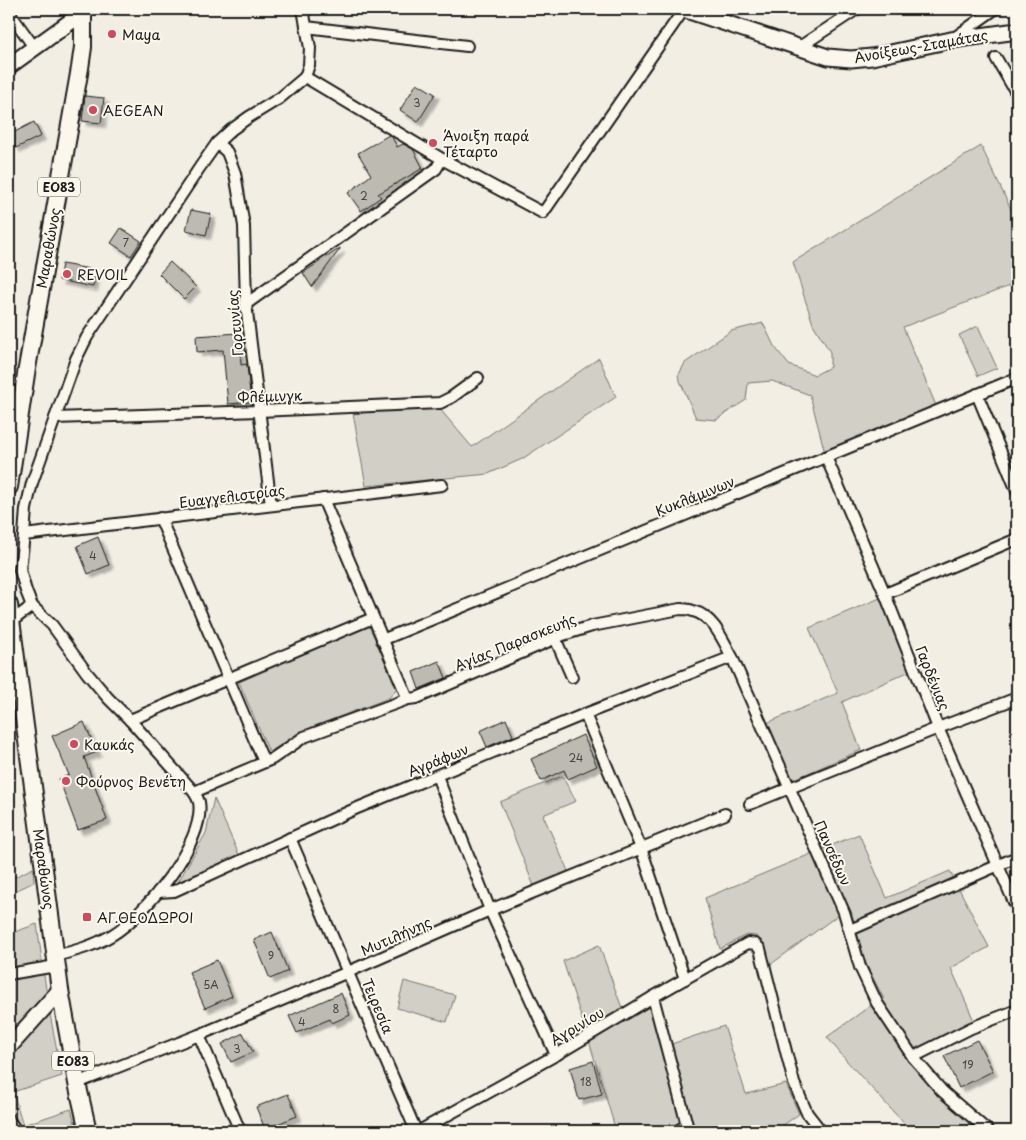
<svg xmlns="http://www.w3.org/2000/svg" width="1026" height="1140" font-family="'Playpen Sans',sans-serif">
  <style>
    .green { fill: #d2cfc6; stroke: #777671 }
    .building { fill: #bdbab1; stroke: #1c1c1c; filter: url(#shadow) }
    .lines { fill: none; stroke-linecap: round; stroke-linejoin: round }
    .street-casing { stroke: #1c1c1c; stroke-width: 14 }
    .secondary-casing { stroke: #1c1c1c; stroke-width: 19 }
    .primary-casing { stroke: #1c1c1c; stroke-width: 20 }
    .street { stroke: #fbf7ec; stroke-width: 10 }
    .secondary { stroke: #fbf7ec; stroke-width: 15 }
    .primary { stroke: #fbf7ec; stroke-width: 16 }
    .poi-dot { fill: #d1495b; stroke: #fbf7ec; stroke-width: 2 }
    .labels { text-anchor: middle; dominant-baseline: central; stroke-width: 4; stroke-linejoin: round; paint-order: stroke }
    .number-label { font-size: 11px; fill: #444441 }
    .shield { fill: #fbf7ec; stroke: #5f5e5a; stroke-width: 1 }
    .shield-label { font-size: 12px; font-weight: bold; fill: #1c1c1c }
    .poi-label { font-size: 14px; fill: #1c1c1c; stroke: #fbf7ec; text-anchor: start }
    .street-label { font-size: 14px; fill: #1c1c1c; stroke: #fbf7ec }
  </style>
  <defs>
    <filter id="shadow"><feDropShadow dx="4.5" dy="4.5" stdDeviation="1" flood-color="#0004"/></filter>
  </defs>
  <rect width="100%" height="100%" fill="#f2eee4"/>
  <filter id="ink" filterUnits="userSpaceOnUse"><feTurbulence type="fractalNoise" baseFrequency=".02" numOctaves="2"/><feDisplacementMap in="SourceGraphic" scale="10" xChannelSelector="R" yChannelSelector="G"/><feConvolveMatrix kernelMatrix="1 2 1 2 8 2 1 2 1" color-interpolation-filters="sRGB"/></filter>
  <g filter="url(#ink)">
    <g class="green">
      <polygon points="981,146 1017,222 1017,283 903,327 937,408 825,453 810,395 772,381 748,383 746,400 716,420 696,418 678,376 685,363 731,331 763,323 774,346 789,365 815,375 830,367 830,352 813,324 793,262"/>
      <polygon points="978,326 997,368 978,376 959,335"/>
      <polygon points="599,358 616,397 522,459 488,474 366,486 353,413 439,408 472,447"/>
      <polygon points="880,598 910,671 842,702 861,750 792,780 767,723 838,693 809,628"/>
      <polygon points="369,626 397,688 389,698 312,727 269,752 239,682"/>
      <polygon points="562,776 576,801 543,815 568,871 534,886 500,802"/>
      <polygon points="214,798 239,855 177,884 206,833"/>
      <polygon points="859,834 887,898 950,871 989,947 951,968 975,1023 905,1057 938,1093 980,1131 911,1131 845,1059 827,1037 870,1006 884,999 866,964 851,911 838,915 770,965 765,944 756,936 746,935 720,949 705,898"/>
      <polygon points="33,868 34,882 9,894 9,880"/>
      <polygon points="37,924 48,1004 62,1076 13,1092 23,1125 71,1109 77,1131 9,1131 9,934"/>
      <polygon points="599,945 626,1019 650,1006 660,1048 724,1026 746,1094 786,1084 799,1114 775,1131 669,1131 669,1130 666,1131 616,1131 589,1041 563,961"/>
      <polygon points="404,981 455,995 447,1022 397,1008"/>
    </g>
    <g class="building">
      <polygon points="417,83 435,94 418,122 400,110"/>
      <polygon points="85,96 104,98 101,123 82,121"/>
      <polygon points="34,122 41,136 16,148 9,135"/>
      <polygon points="389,135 392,137 397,147 403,144 413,149 423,168 378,194 381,197 361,211 348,193 371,175 358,153"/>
      <polygon points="191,210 211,214 206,235 186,230"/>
      <polygon points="121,228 141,241 131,256 111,243"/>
      <polygon points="340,248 340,249 312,287 303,273"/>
      <polygon points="170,262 196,287 184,299 159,274"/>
      <polygon points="62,264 96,270 93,287 59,280"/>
      <polygon points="239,333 241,365 247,364 251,402 228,404 223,350 197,352 196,336"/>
      <polygon points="98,537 109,565 88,574 77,546"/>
      <polygon points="439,661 446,678 419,689 413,672"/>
      <polygon points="506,719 513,736 487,747 480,731"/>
      <polygon points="84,722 97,752 84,757 107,820 78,830 59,779 69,775 52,736"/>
      <polygon points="583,735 597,766 568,779 564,770 541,781 531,759"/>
      <polygon points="272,932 288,971 270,979 254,940"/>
      <polygon points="217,960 232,996 205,1008 189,972"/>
      <polygon points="341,993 350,1015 332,1023 330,1019 297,1033 289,1016"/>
      <polygon points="243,1033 253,1052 231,1062 222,1044"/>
      <polygon points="977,1040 993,1071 959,1088 944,1056"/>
      <polygon points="593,1061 602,1094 579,1100 570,1068"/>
      <polygon points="288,1094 297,1116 265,1129 256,1107"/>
    </g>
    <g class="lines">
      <g class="street-casing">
        <g id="street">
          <polyline points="9,12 34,47"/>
          <polyline points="306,27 467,46"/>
          <polyline points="954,38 995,9"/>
          <polyline points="798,48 857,9"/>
          <polyline points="996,58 1017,94"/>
          <polyline points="305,77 442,159 543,213 680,15 683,9"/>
          <polyline points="217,143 227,152 235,173 244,226 246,304 271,505"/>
          <polyline points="246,304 436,169 442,159"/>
          <polyline points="977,394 1017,491"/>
          <polyline points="55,418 259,411 440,403 452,397 478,378"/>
          <polyline points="826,457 885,594 938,728 1017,909"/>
          <polyline points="323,499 408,699"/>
          <polyline points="160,518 264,762"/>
          <polyline points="24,535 442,485"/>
          <polyline points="885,594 1017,539"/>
          <path d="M 32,606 L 52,625 L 87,673 L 108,698 L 130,720 L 194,792 C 196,795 198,799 199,802 C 206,842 144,916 112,935 C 94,946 75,951 55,956"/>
          <polyline points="9,623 32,606 26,591 20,570 24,535 26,509 32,483 76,359 87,337 200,167 217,143 231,130 249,117 280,98 305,77 309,65 310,48 303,9"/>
          <polyline points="555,638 572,677"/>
          <polyline points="382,640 1017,378"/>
          <polyline points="585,714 641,848 685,979"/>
          <polyline points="130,720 373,618"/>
          <polyline points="437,776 490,910 556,1055"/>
          <path d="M 194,792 L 272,759 L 304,737 L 408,699 L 417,698 L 563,635 L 592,626 L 680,609 C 684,609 689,609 693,611 C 713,616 723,640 732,657 L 844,912 L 860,967 L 877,1003 L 913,1057 L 942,1091 L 988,1131"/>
          <polyline points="750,804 938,728 1017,698"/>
          <polyline points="290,838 416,1131"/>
          <polyline points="158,892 174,891 355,809 585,714 732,657"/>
          <polyline points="850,930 1017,857"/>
          <polyline points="9,974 56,966"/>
          <polyline points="653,997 687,1125 677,1131"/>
          <polyline points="199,1035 240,1131"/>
          <polyline points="913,1057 971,1028 1017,1010"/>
          <polyline points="77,1083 199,1035 348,972 490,910 725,814"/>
          <polyline points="9,1120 16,1131"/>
          <polyline points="419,1131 556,1055 653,997 748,943 755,944 760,949 794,1083 807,1113 821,1131"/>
        </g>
      </g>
      <g class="secondary-casing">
        <g id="secondary">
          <polyline points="683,9 828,57 851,59 872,57 951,40 1017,31"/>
          <polyline points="9,66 88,9"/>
          <polyline points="9,1047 60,990"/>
        </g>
      </g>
      <g class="primary-casing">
        <g id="primary">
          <polyline points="9,487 26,374 80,68 83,47 83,9"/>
          <polyline points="9,605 60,990 77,1083 88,1131"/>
        </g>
      </g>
      <use href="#street" class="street"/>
      <use href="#secondary" class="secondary"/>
      <use href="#primary" class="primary"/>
    </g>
  </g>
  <g class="poi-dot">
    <circle cx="112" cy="34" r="5"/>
    <circle cx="93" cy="110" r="5"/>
    <circle cx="433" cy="143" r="5"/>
    <circle cx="67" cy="274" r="5"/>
    <circle cx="74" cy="744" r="5"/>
    <circle cx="66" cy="781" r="5"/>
    <rect x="82" y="912" width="10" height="10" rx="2.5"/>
  </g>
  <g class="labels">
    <g class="number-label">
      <text x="417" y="102">3</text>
      <text x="364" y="195">2</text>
      <text x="126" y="242">7</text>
      <text x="93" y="555">4</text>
      <text x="576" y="757">24</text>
      <text x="271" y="955">9</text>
      <text x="211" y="984">5A</text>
      <text x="336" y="1008">8</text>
      <text x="302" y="1021">4</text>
      <text x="237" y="1048">3</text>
      <text x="968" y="1064">19</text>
      <text x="586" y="1081">18</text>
    </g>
    <g class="shield">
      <rect x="38" y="177.5" width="42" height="19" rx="4"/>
      <rect x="52" y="1051.5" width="42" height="19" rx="4"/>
    </g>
    <g class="shield-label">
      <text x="59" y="187">ΕΟ83</text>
      <text x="73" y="1061">ΕΟ83</text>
    </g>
    <g class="poi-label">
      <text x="122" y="34">Maya</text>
      <text x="103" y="110">AEGEAN</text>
      <text x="443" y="135">Άνοιξη παρά<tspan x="443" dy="16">Τέταρτο</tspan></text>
      <text x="77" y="274">REVOIL</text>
      <text x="84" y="744">Καυκάς</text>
      <text x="76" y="781">Φούρνος Βενέτη</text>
      <text x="97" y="917">ΑΓ.ΘΕΟΔΩΡΟΙ</text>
    </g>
    <g class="street-label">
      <text transform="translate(921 46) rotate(-10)">Ανοίξεως-Σταμάτας</text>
      <text transform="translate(48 248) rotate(-80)">Μαραθώνος</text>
      <text transform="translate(235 323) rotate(-95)">Γορτυνίας</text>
      <text transform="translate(270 396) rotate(-2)">Φλέμινγκ</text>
      <text transform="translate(232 496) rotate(-7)">Ευαγγελιστρίας</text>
      <text transform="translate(695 496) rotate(-22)">Κυκλάμινων</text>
      <text transform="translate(515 642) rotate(-22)">Αγίας Παρασκευής</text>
      <text transform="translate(933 678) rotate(68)">Γαρδένιας</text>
      <text transform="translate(438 760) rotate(-22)">Αγράφων</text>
      <text transform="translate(833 853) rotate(66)">Πανσέδων</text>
      <text transform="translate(44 869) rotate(82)">Μαραθώνος</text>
      <text transform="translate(396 936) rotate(-24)">Μυτιλήνης</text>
      <text transform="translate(378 1006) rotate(67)">Τειρεσία</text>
      <text transform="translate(577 1026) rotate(-31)">Αγρινίου</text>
    </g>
  </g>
  <rect width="1026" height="1140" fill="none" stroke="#fbf7ec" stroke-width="30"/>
  <rect x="15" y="15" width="996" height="1110" fill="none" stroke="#1c1c1c" stroke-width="2" filter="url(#ink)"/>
</svg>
